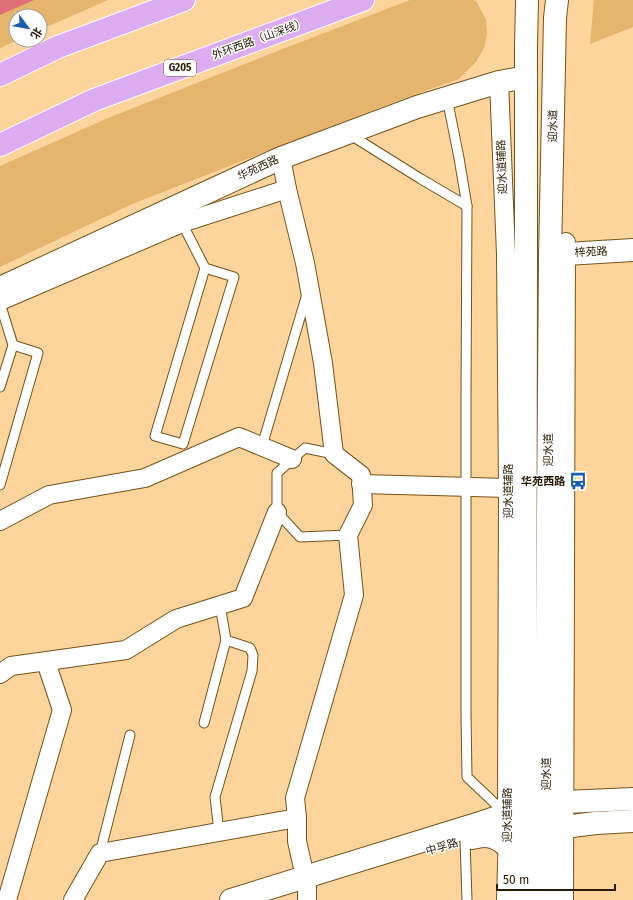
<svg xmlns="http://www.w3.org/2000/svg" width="633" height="900" font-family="'Fira Sans','Noto Sans SC',sans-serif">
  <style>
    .green { fill: #e5b56d }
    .water { fill: #e16f79 }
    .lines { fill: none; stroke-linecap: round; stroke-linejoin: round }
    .service-casing { stroke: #76531a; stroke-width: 11 }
    .minor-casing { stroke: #76531a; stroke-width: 20 }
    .tertiary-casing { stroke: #76531a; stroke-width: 24 }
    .secondary-casing { stroke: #76531a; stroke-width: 24 }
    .trunk-casing { stroke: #fff; stroke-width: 24 }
    .service { stroke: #fff; stroke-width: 9 }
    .minor { stroke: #fff; stroke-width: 18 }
    .tertiary { stroke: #fff; stroke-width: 22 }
    .secondary { stroke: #fff; stroke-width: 22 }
    .trunk { stroke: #dcabf0; stroke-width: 22 }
    .labels { text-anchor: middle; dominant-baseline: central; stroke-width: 3; stroke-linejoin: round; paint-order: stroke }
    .shield { fill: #fdfdfd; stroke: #685e4e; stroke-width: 1 }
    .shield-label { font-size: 10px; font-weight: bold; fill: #281a03 }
    .street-label { font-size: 11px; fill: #281a03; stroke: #fdfdfd }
    .poi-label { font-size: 11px; font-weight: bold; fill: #281a03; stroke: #fdfdfd; text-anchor: end }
  </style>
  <rect width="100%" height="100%" fill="#fdd59c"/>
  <g class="green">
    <polygon points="0,0 108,0 40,30 40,16 16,16 16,40 18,40 0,48"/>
    <polygon points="410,0 473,0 476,1 486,19 487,34 484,48 476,62 459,79 394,102 280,146 130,205 0,267 0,166 108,118 280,50"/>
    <polygon points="594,0 633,0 633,27 590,44"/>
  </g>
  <polygon class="water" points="0,0 34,0 0,15"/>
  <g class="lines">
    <g class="service-casing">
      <g id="service">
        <polyline points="447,98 459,158 467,206 466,395 466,714 467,777 506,814"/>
        <polyline points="349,134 421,179 467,206"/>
        <polyline points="182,223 205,268 234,277 183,444 155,436 205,268"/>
        <polyline points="0,303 13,345 38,353 0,485"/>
        <polyline points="0,387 13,345"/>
        <polyline points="262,446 307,294"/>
        <polyline points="334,454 305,448 277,473 277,512 300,537 348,535"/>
        <polyline points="204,723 226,640 220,605"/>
        <polyline points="219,832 215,797 252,671 253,655 250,648 226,640"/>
        <polyline points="465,840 467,900"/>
        <polyline points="100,853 130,735"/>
      </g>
    </g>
    <g class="minor-casing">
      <g id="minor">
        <polyline points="499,82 506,254 508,488 507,814 508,831 506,900"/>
        <polyline points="281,158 287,189 305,263 309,285 323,363 334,454 361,475 363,505 348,535 354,595 295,798 297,818 297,841 307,886 307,900"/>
        <polyline points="0,301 182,223 287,189"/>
        <polyline points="361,484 508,488"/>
        <polyline points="0,521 49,495 145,478 239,437 292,459"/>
        <polyline points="0,674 11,666 126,650 176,619 243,598 277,512"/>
        <polyline points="7,900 62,710 46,662"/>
        <polyline points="73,900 100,853 297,818"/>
        <polyline points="564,900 566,242"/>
      </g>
    </g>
    <g class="tertiary-casing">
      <g id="tertiary">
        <polyline points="550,255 633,250"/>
        <polyline points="0,288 281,158 417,107 499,82 526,77"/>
      </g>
    </g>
    <g class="secondary-casing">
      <g id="secondary">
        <path d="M 482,836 C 485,836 489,836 492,837 C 508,841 520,863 525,877"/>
        <polyline points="472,838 520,829 564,827 596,823 633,821"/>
        <polyline points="231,900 480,823 507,814 526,806 564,802 633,799"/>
        <polyline points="525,900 526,254 526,47 527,0"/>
        <polyline points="545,900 550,255 555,18 557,0"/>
      </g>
    </g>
    <g class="trunk-casing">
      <g id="trunk">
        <polyline points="0,75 58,47 184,0"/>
        <polyline points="0,145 94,100 363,0"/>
      </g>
    </g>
    <use href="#service" class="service"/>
    <use href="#minor" class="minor"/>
    <use href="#tertiary" class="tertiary"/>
    <use href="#secondary" class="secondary"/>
    <use href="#trunk" class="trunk"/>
  </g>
  <defs>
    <g id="bus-bare" transform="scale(1.38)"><path d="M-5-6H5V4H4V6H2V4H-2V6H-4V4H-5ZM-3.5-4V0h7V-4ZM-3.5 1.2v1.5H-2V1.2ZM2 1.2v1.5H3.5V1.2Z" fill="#1b5dae" stroke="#fdfdfd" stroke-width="2.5" paint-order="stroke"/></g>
  </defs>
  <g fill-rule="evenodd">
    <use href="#bus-bare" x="578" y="481"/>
  </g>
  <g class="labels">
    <rect class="shield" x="164" y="60" width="32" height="16" rx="3"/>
    <g class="shield-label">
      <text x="180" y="68">G205</text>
    </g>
    <g class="street-label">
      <text transform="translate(259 39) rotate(-20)">外环西路（山深线）</text>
      <text transform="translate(553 126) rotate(-89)">迎水道</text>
      <text transform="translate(502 167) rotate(-92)">迎水道辅路</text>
      <text transform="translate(258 168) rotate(-25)">华苑西路</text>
      <text transform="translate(591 252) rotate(-3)">梓苑路</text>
      <text transform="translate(548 450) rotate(-90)">迎水道</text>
      <text transform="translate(508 491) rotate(-90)">迎水道辅路</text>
      <text transform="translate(546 774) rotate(-90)">迎水道</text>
      <text transform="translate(507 815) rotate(-90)">迎水道辅路</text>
      <text transform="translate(442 847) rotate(-16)">中孚路</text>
    </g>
    <g class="poi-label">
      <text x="565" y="481">华苑西路</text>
    </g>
  </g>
  <g transform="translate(28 28) rotate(122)"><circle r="19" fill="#fdfdfd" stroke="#a8a299"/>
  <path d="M0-3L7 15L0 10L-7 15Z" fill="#1b5dae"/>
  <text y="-6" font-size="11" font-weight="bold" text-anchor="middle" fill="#281a03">北</text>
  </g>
  <path d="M497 884v6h118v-6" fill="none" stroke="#281a03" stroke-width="2"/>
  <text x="503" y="884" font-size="12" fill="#281a03" stroke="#fdfdfd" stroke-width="3" paint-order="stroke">50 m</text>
</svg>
